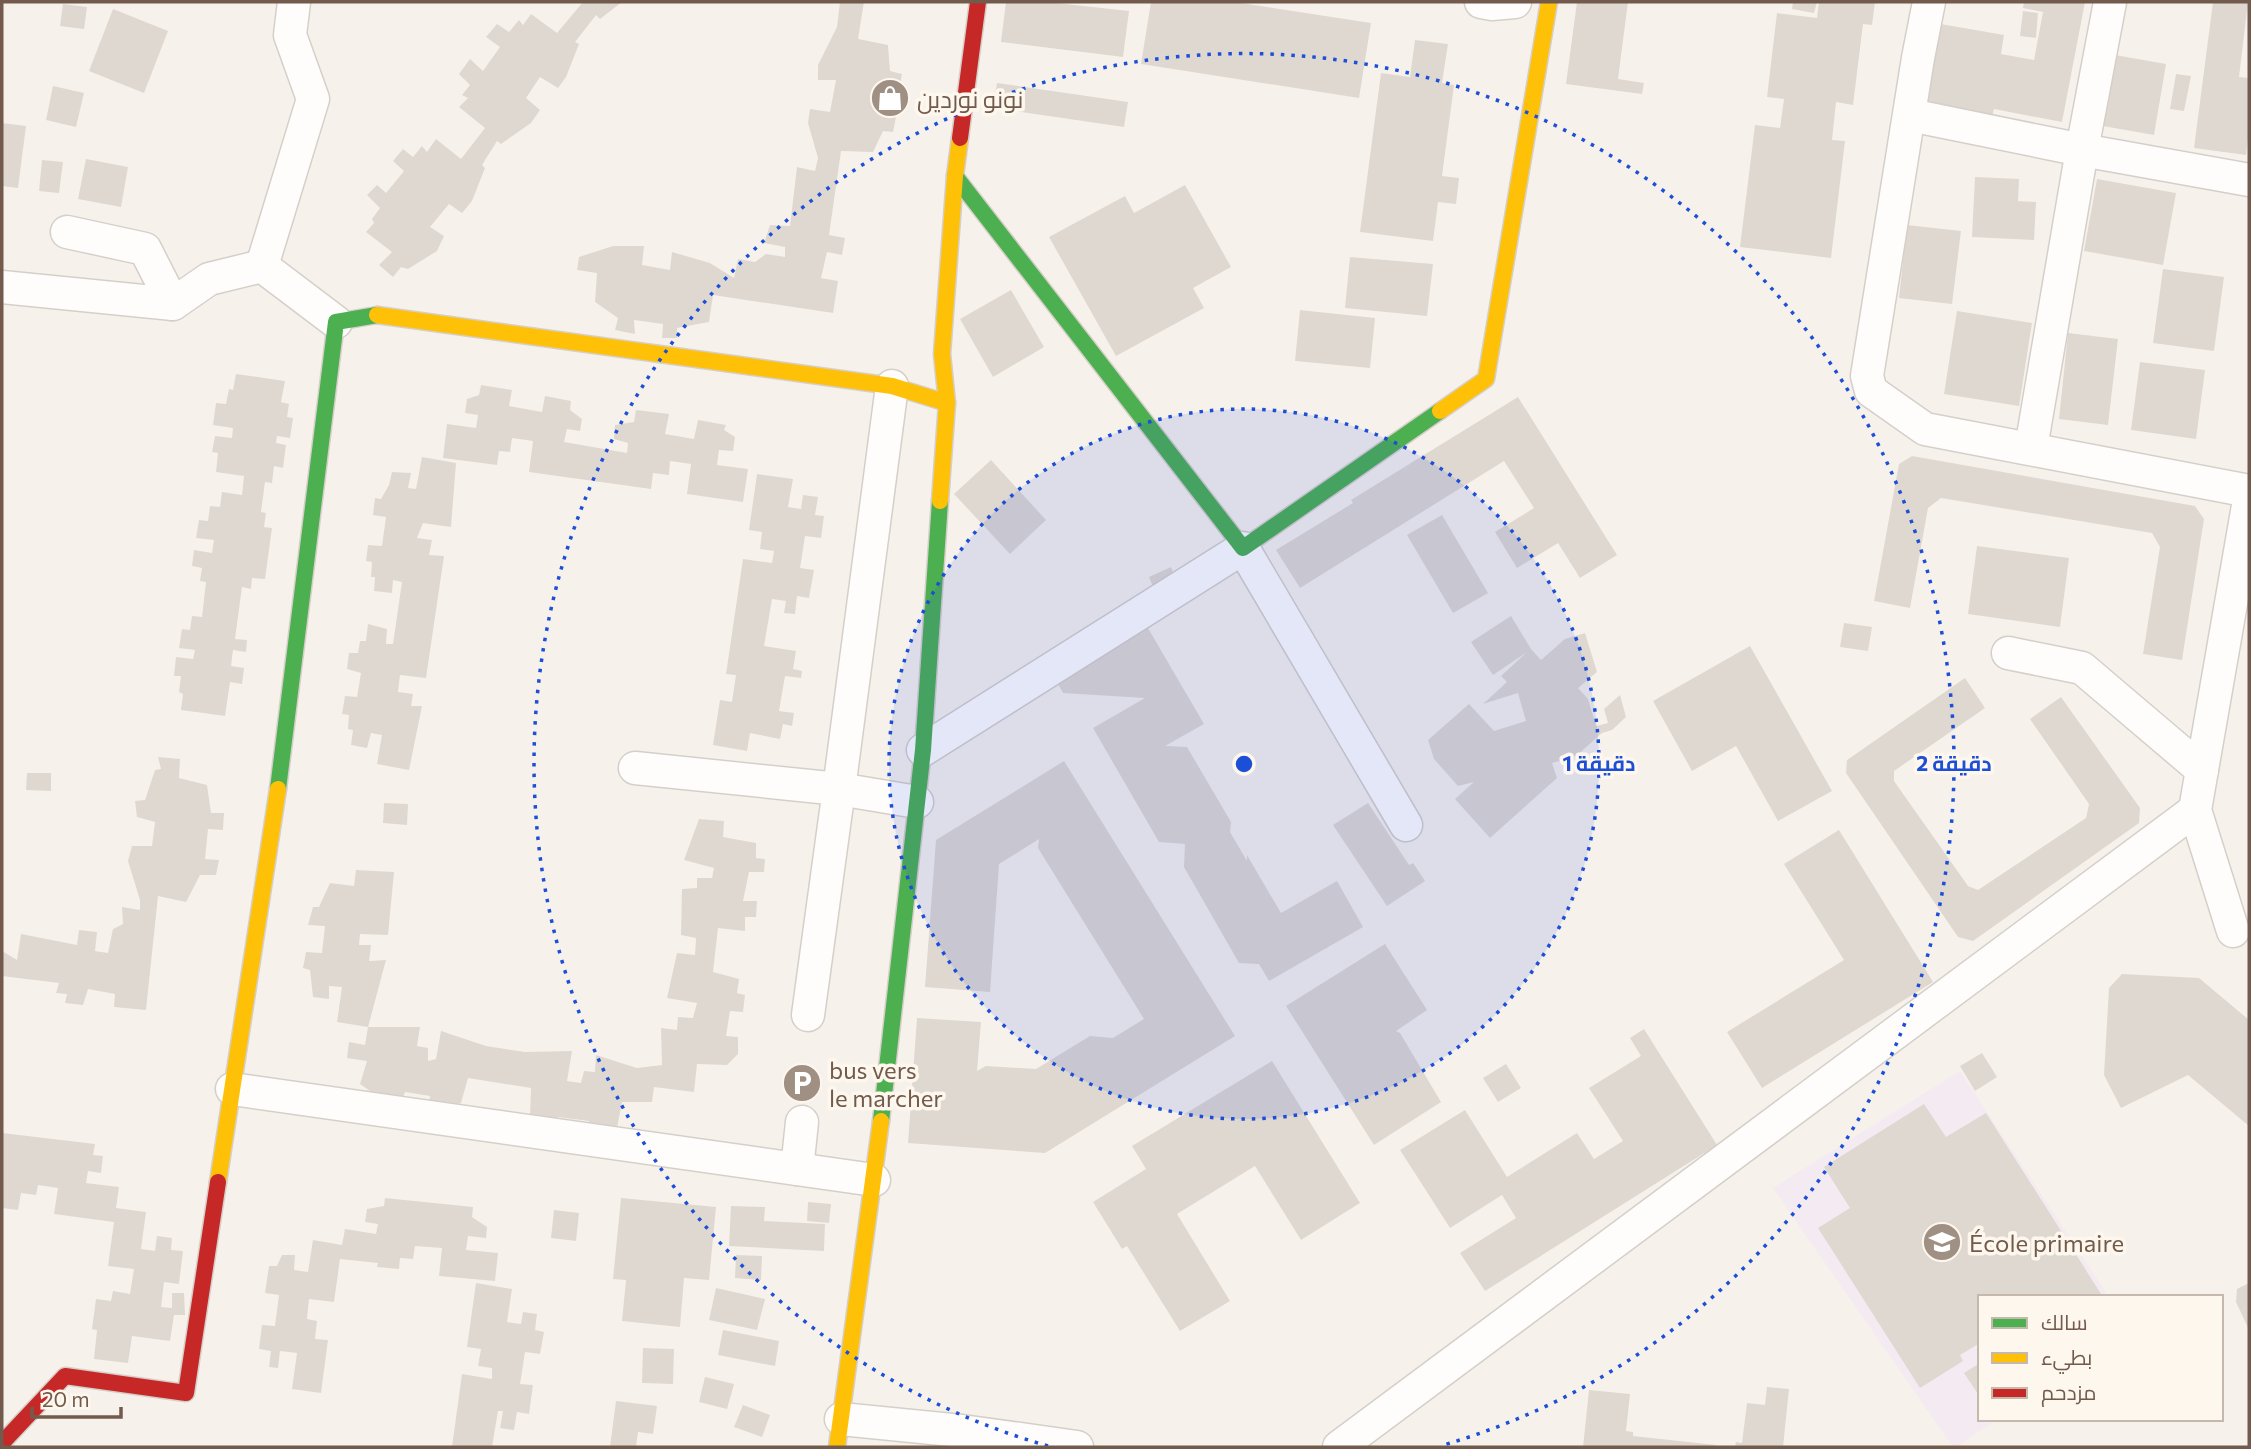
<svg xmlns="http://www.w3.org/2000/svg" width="2251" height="1449" font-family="Commissioner,Cairo,sans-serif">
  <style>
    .education { fill: #f3eaf2 }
    .building { fill: #dfd8d1 }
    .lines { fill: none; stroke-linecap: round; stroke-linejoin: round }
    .street-casing { stroke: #d5cfc9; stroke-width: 35 }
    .fast-casing { stroke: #d6cfc9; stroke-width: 19 }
    .slow-casing { stroke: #d6cfc9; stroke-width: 19 }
    .jam-casing { stroke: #d6cfc9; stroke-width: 19 }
    .street { stroke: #fefdfc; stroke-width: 32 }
    .fast { stroke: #4caf50; stroke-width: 16 }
    .slow { stroke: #ffc107; stroke-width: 16 }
    .jam { stroke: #c62828; stroke-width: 16 }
    .ring { fill: none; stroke: #1d4ed8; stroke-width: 3.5; stroke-dasharray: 3.5 7 }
    .labels { text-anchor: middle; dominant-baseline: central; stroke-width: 7; stroke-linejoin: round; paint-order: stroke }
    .poi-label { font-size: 24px; fill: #725b4d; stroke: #fdf7ed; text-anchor: start }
    .centre { fill: #1d4ed8; stroke: #fdf7ed; stroke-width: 3.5 }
    .ring-label { font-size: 21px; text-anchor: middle; font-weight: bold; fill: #1d4ed8; stroke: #fdf7ed; stroke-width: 7; stroke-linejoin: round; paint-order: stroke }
  </style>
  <rect width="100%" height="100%" fill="#f6f2eb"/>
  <polygon class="education" points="1960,1071 2109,1297 1980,1297 1980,1419 1997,1419 1957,1447 1953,1447 1773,1188"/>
  <g class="building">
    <polygon points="583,2 622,2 600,19 596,15 575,42 579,44 566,77 558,88 540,77 526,98 540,110 531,123 501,144 497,141 482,165 485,168 472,201 462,213 449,204 430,227 444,236 437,251 408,269 401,267 393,277 379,265 392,252 366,232 374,223 372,219 380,208 367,195 377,185 386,193 404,171 393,161 403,149 413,157 422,146 427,152 436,139 461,159 485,128 459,107 468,98 462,95 470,85 459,74 470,59 483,71 500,47 486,37 497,24 509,32 519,20 523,25 531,14 557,33"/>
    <polygon points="840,2 864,2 858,39 888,45 890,71 902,74 899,90 886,89 883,115 896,117 893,132 883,131 873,152 841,151 829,235 845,238 842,255 827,252 821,278 838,281 833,313 713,295 709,322 677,328 677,338 662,338 663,324 634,320 635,334 615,330 618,318 595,302 597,273 577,270 579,257 613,246 644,246 642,265 670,270 672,252 710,263 734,278 738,259 755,262 766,254 785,257 785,247 764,243 770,225 790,226 797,167 815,171 818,158 808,123 810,109 830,112 836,80 818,80 818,65 837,27"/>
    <polygon points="1006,2 1047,2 1129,11 1123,57 1001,42"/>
    <polygon points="1151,2 1234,2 1371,23 1359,98 1141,64"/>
    <polygon points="1577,2 1628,2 1618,79 1644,83 1642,94 1566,84"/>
    <polygon points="1793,2 1817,2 1814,13 1792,9"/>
    <polygon points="1819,2 1875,2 1872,25 1863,24 1853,105 1836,102 1832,140 1845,141 1831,258 1740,247 1755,125 1780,128 1784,99 1767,97 1777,13 1817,18"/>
    <polygon points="2024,2 2085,2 2062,122 1994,109 1992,117 1919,103 1935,23 2004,35 2001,54 2034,60 2043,12 2023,8"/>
    <polygon points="2213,2 2248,2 2239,77 2249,78 2249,130 2246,155 2194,148"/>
    <polygon points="63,4 87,7 84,29 60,26"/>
    <polygon points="113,9 168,31 144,93 89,71"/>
    <polygon points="2023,11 2038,13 2036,38 2020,36"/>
    <polygon points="1415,40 1448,44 1442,83 1454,85 1442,176 1459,178 1456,204 1438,202 1433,241 1360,232 1381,73 1410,77"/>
    <polygon points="2115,55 2166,64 2154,135 2103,126"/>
    <polygon points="2176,74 2191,76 2184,111 2170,109"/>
    <polygon points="997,83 1128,102 1124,127 993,108"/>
    <polygon points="53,86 84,93 76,127 46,120"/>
    <polygon points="2,123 26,126 18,188 2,186"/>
    <polygon points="86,159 128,167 121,207 78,199"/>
    <polygon points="42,160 63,162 59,193 39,191"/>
    <polygon points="1975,177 2019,179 2018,201 2036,202 2034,240 1972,237"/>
    <polygon points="2097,179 2176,193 2163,265 2084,251"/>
    <polygon points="1185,185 1231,267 1193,288 1204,308 1116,356 1049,237 1125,196 1134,213"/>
    <polygon points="1907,225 1961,231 1952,304 1899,298"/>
    <polygon points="1350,257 1433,264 1427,316 1345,308"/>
    <polygon points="2163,269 2224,277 2214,351 2153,343"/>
    <polygon points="1011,290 1044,347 993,377 960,319"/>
    <polygon points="1300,310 1375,318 1370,368 1295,361"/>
    <polygon points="1957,311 2032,323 2019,406 1944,394"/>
    <polygon points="2068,333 2118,339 2108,425 2059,419"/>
    <polygon points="2140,362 2205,370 2196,439 2131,430"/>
    <polygon points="236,374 285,381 281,402 289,404 287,417 293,418 290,438 277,436 276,443 286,445 283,468 274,466 272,483 265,482 261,512 266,513 264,527 272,528 265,579 252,578 251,589 242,587 235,639 247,640 246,652 233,650 231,666 244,668 242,684 230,682 225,716 181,710 183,694 179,692 181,676 174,676 176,657 193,659 195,650 179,648 182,629 190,630 192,616 202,617 206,582 200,581 202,568 192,566 194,550 212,553 214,540 196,538 199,520 208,521 210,506 220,507 222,492 242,495 244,476 216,472 218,453 212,452 215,436 232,438 233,428 213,425 216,403 226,404 229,389 233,390"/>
    <polygon points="481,385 512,390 509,406 542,412 545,396 571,401 570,410 582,419 580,431 567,429 564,442 627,453 628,443 614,439 615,425 634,422 636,410 669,414 665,434 694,439 698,420 726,425 724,430 735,437 733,451 719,450 717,465 748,469 743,502 687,494 691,464 670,461 669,475 653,473 651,489 529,472 533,441 512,438 510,452 499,451 497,465 443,458 447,424 476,428 478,415 465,413 467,399 479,395"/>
    <polygon points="1518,397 1617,555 1580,578 1558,543 1517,568 1495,532 1534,508 1504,461 1300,588 1276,550 1353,503 1351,500"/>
    <polygon points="1912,456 2195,506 2204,519 2182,660 2143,654 2160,547 2152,533 1941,498 1928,508 1910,608 1874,601 1899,464"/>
    <polygon points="422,457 456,463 451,527 423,523 417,538 432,540 429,555 444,556 426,678 400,675 398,692 413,694 411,706 422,706 409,770 377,764 382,735 371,733 367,748 351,745 353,730 348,729 349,715 342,714 345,696 357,697 361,673 347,669 349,653 358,653 360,641 366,641 368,624 387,629 386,644 393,644 402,582 393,580 392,593 374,591 375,577 371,577 372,562 366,561 368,545 382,546 386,517 373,515 375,498 381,499 389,485 392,472 411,473 408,488 416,489"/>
    <polygon points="991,460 1046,520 1010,554 954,494"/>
    <polygon points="757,474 793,479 788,507 801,509 803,495 818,497 815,515 824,516 821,538 805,536 800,568 814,570 809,598 797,596 795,614 784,613 786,601 772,599 764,646 796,651 793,669 802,671 801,678 785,676 779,711 794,713 792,726 783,724 780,739 750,733 747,751 713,745 720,700 732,702 736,675 726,674 743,559 772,563 774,551 760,549 762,532 749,530"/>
    <polygon points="1442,515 1488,593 1453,613 1407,535"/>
    <polygon points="1977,546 2069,558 2060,627 1968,614"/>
    <polygon points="1171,567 1176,579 1154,589 1149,577"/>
    <polygon points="1511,616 1531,649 1541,660 1565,639 1585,633 1597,672 1578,688 1588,699 1596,726 1608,723 1604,709 1620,695 1626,717 1612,730 1602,733 1576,756 1552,763 1557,778 1490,838 1455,799 1474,782 1458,786 1434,759 1428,740 1469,704 1494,731 1526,721 1518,693 1483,704 1507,682 1501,676 1527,652 1493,675 1471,642"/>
    <polygon points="1145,623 1204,724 1165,746 1187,747 1231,822 1230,832 1247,861 1247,855 1281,913 1337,881 1363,927 1269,981 1259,964 1239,963 1184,867 1185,844 1159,842 1093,728 1145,698 1063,693 1056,680"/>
    <polygon points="1844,623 1872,627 1868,651 1840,647"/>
    <polygon points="1750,646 1832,791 1778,821 1736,746 1692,771 1653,701"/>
    <polygon points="1965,678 1985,708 1894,771 1894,781 1968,886 1978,890 2086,818 2089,804 2030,719 2061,697 2140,808 2139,823 1973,941 1958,937 1846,773 1847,760"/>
    <polygon points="158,757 180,759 179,778 207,785 211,813 224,813 223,830 208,829 205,859 219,860 216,875 200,875 186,902 158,896 146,1010 114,1007 115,994 88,989 83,1005 65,1003 67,994 56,993 59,983 2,976 2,951 17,960 21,934 77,945 79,930 97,932 95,951 108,953 113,929 123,924 122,907 140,910 140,900 128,861 132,846 152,846 155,822 137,817 135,801 145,800 155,770 161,769"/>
    <polygon points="1064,761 1235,1036 1045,1153 908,1143 917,1018 981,1022 977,1071 986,1066 1036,1069 1090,1036 1113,1038 1144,1019 1038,848 1039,839 999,864 990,992 925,987 936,840"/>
    <polygon points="27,773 51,773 51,791 26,790"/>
    <polygon points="384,803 408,804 407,825 383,823"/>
    <polygon points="1368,803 1409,865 1413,863 1425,881 1387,906 1333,825"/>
    <polygon points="699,819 724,821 723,837 756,843 756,858 765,859 764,872 749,872 743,901 757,901 756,917 745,917 745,931 718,928 713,972 739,979 737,993 745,995 743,1012 730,1011 726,1036 738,1037 738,1054 727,1065 697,1064 694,1092 654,1087 652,1102 622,1102 617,1128 589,1134 589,1121 558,1117 555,1128 530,1117 531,1088 468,1078 461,1103 439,1110 428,1108 430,1096 405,1092 400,1105 386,1102 360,1084 367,1061 347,1058 349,1042 365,1045 368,1027 420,1027 417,1046 428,1048 428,1061 436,1059 441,1031 486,1046 525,1052 572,1051 567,1081 581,1083 584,1071 595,1072 596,1055 637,1068 662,1065 661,1028 677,1030 678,1017 693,1018 697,1003 667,998 677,953 695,955 696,938 681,935 682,889 697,888 697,878 712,878 714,868 684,860"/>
    <polygon points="1839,830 1933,982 1762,1088 1727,1032 1844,960 1784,864"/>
    <polygon points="356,870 394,872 388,935 360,934 359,945 371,945 369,961 386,960 368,1027 337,1022 342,987 329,986 329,999 313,997 310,970 303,968 306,952 322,953 325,926 308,925 313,907 319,907 330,883 354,886"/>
    <polygon points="1385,944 1427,1010 1396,1031 1400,1033 1441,1102 1374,1145 1286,1006"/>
    <polygon points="2122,974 2199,978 2249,1020 2249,1126 2188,1075 2121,1108 2104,1075 2109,988"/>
    <polygon points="1644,1029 1717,1145 1485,1291 1460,1253 1516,1218 1502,1195 1450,1228 1400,1150 1465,1110 1507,1177 1577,1133 1594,1159 1623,1141 1589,1088 1641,1056 1630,1038"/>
    <polygon points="1982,1053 1997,1077 1975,1091 1960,1066"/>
    <polygon points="1272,1061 1360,1203 1301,1240 1255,1166 1177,1214 1230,1301 1180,1331 1127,1246 1122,1249 1093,1202 1146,1169 1132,1146"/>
    <polygon points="1506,1064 1521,1088 1498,1102 1483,1078"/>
    <polygon points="1924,1104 1946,1137 1986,1113 2103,1297 1980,1297 1980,1343 1960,1355 1963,1361 1920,1388 1818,1228 1850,1208 1824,1167"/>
    <polygon points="2,1133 95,1144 93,1155 103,1156 101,1173 88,1171 86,1183 119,1187 116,1208 146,1212 141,1249 155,1251 157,1236 172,1238 171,1250 183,1251 179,1284 164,1282 161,1307 172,1308 172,1293 184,1293 185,1315 174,1315 170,1341 132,1336 128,1363 94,1359 97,1330 92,1329 96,1299 111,1301 113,1291 130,1294 134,1269 108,1266 114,1222 54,1214 58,1188 38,1185 36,1195 21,1193 18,1210 2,1208"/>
    <polygon points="385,1198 473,1207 472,1217 487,1227 486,1238 468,1236 466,1250 498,1253 495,1281 439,1276 442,1248 415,1246 413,1259 400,1258 399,1269 377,1267 378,1263 340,1259 334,1302 309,1299 307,1319 317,1321 315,1339 328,1340 321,1393 292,1389 297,1353 280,1351 278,1368 269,1367 271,1351 259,1349 262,1325 275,1326 279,1295 265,1293 269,1266 277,1266 282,1255 295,1255 294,1270 308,1272 313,1240 342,1245 345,1229 376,1234 378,1224 365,1222 367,1209 384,1206"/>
    <polygon points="621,1198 716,1207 709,1280 684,1278 680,1327 622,1321 626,1280 613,1279"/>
    <polygon points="808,1202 831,1204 829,1223 807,1221"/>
    <polygon points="731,1206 765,1207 764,1221 825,1224 824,1251 729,1246"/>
    <polygon points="554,1210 579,1213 576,1241 551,1238"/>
    <polygon points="736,1255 762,1256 761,1280 735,1278"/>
    <polygon points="476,1283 512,1289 507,1322 521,1324 523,1312 537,1314 535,1330 544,1332 540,1354 525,1352 520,1384 533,1385 529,1414 517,1412 514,1430 500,1428 503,1411 498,1411 492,1447 452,1447 462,1374 492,1379 492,1368 478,1366 481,1349 467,1347"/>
    <polygon points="2249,1283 2249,1330 2236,1302 2237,1289"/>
    <polygon points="716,1288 765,1299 757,1330 709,1320"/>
    <polygon points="723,1330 779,1341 775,1366 718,1355"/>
    <polygon points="643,1348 674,1349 673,1384 642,1383"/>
    <polygon points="1980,1363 1980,1397 1964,1373"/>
    <polygon points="705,1377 734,1384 727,1409 699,1402"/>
    <polygon points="1767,1387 1789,1389 1783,1447 1735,1447 1736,1442 1742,1443 1747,1403 1765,1405"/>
    <polygon points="1589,1390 1630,1394 1626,1431 1633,1432 1633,1436 1716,1445 1716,1447 1583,1447"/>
    <polygon points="616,1401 657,1406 653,1434 638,1432 636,1447 610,1447"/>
    <polygon points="743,1405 770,1415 762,1437 734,1427"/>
  </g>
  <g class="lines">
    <g class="street-casing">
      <g id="street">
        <polyline points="1481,2 1492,4 1515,2"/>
        <polyline points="1929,2 1918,58 1867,376 1871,391 1925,429 2249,491"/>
        <polyline points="1910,115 2082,150 2249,180"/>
        <polyline points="67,232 145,249 173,304"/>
        <polyline points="262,266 313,99 290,35 294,2"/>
        <polyline points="262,266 336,322"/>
        <polyline points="2,287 173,304 209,279 262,266"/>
        <polyline points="2031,448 2082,150 2110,2"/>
        <polyline points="2008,653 2082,668 2202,770"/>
        <polyline points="923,750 1243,548 1406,825"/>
        <polyline points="635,768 839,789 892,386"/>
        <polyline points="2233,931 2195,810 2249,500"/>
        <polyline points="808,1015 839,789 917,802"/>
        <polyline points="232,1089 874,1180"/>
        <polyline points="797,1169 802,1122"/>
        <polyline points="841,1419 962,1431 1077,1447"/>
        <polyline points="1339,1447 2195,810"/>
      </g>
    </g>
    <g class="fast-casing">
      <g id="fast">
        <polyline points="955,176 1243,548 1440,411"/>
        <polyline points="278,789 336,322 377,315"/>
        <polyline points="881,1121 923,750 940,501"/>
      </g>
    </g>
    <g class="slow-casing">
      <g id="slow">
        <polyline points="377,315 892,386 947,403"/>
        <polyline points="1440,411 1486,379 1549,2"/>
        <polyline points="940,501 947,403 942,354 955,176 960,138"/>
        <polyline points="218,1182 278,789"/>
        <polyline points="837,1447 881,1121"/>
      </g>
    </g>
    <g class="jam-casing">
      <g id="jam">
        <polyline points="960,138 978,2"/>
        <polyline points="2,1447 3,1442 65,1376 186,1393 218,1182"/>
      </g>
    </g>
    <use href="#street" class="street"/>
    <use href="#fast" class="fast"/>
    <use href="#slow" class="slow"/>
    <use href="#jam" class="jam"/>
  </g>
  <circle cx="1244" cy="764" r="355" fill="#1d4ed8" fill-opacity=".12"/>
  <g class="ring">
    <circle cx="1244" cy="764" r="355"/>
    <path d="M1048 1446A710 710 0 1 1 1440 1446"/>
  </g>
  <defs>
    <g id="shop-disc" transform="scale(2.0125)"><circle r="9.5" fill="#a09084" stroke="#fdf7ed"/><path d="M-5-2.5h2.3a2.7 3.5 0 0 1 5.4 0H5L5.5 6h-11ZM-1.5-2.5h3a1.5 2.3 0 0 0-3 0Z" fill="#fff"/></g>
    <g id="parking-disc" transform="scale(2.0125)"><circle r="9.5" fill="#a09084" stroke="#fdf7ed"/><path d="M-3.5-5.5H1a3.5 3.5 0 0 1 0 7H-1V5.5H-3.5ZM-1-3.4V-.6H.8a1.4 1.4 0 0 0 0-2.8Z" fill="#fff"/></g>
    <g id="school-disc" transform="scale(2.0125)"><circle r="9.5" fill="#a09084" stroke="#fdf7ed"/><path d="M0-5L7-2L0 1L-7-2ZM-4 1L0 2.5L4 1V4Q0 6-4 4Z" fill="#fff"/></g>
  </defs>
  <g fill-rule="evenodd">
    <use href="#shop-disc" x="890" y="98"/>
    <use href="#parking-disc" x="802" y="1083"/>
    <use href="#school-disc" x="1942" y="1242"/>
  </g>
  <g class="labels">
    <g class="poi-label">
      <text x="917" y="98">نونو نوردين</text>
      <text x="829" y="1069">bus vers<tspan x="829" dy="28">le marcher</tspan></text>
      <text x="1969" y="1242">École primaire</text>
    </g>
  </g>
  <circle cx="1244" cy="764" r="10" class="centre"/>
  <g class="ring-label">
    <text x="1599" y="771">1 دقيقة</text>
    <text x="1954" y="771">2 دقيقة</text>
  </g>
  <rect width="2251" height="1449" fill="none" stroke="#725b4d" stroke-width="7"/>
  <rect x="1978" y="1295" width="245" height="126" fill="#fdf7ed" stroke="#c5b9ad" stroke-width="2"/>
  <rect x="1992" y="1318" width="35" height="10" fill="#4caf50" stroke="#c5b9ad" stroke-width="2"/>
  <text x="2041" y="1330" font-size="21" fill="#725b4d">سالك</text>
  <rect x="1992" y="1353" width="35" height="10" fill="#ffc107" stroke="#c5b9ad" stroke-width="2"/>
  <text x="2041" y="1365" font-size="21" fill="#725b4d">بطيء</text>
  <rect x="1992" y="1388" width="35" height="10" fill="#c62828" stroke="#c5b9ad" stroke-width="2"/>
  <text x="2041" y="1400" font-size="21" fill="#725b4d">مزدحم</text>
  <path d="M32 1407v10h89v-10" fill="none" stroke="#725b4d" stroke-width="3.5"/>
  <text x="42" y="1407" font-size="21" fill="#725b4d" stroke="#fdf7ed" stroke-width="5" paint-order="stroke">20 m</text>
</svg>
